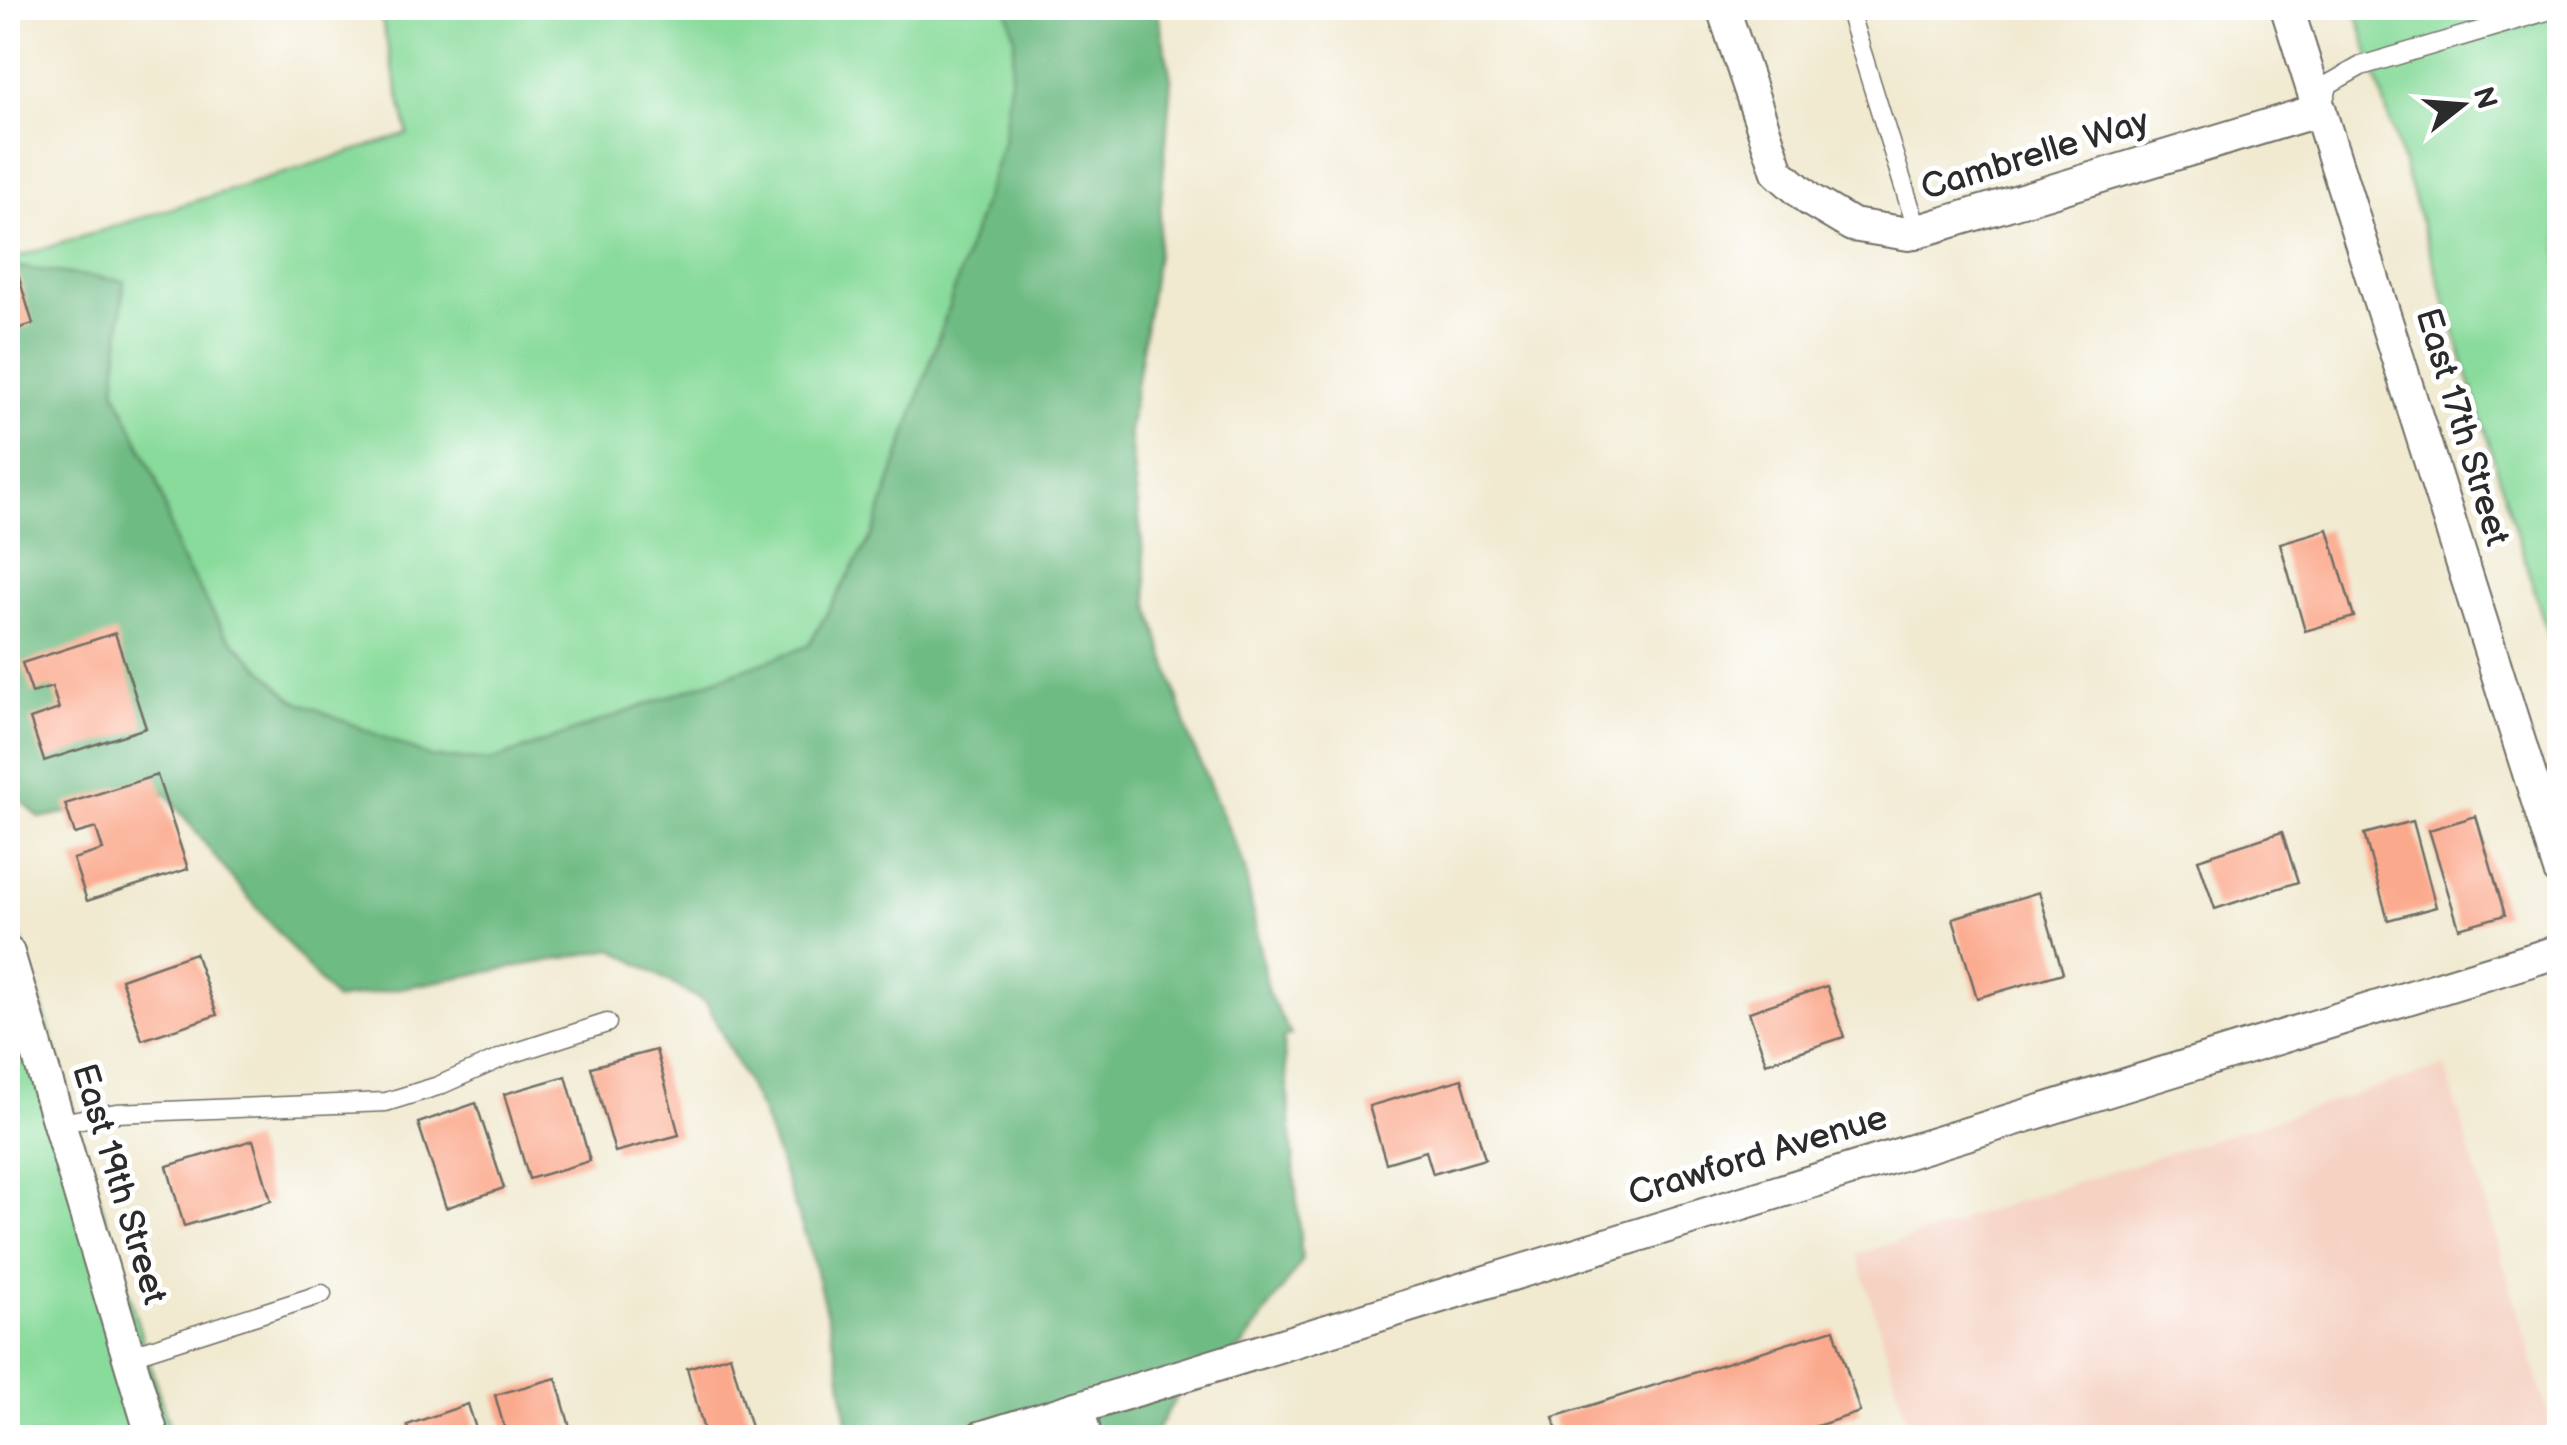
<svg xmlns="http://www.w3.org/2000/svg" width="2567" height="1445" font-family="'Balsamiq Sans',sans-serif">
  <style>
    .built { fill: #f5d2c2 }
    .green { fill: #89db9b; stroke: #5a8363; stroke-width: 2.5 }
    .forest { fill: #6ebb83; stroke: #4c7357; stroke-width: 2.5 }
    .building { fill: #fba98c }
    .lines { fill: none; stroke-linecap: round; stroke-linejoin: round }
    .lane-casing { stroke: #706e65; stroke-width: 21 }
    .street-casing { stroke: #706e65; stroke-width: 36 }
    .lane { stroke: #fff; stroke-width: 18 }
    .street { stroke: #fff; stroke-width: 32 }
    .labels { text-anchor: middle; dominant-baseline: central; stroke-width: 10; stroke-linejoin: round; paint-order: stroke }
    .street-label { font-size: 35px; fill: #2b2b2b; stroke: #fff }
  </style>
  <rect width="100%" height="100%" fill="#fff"/>
  <filter id="ink" filterUnits="userSpaceOnUse"><feTurbulence type="fractalNoise" baseFrequency=".01" numOctaves="2"/><feDisplacementMap in="SourceGraphic" scale="20" xChannelSelector="R" yChannelSelector="G"/><feConvolveMatrix kernelMatrix="1 2 1 2 8 2 1 2 1" color-interpolation-filters="sRGB"/></filter>
  <filter id="wash" filterUnits="userSpaceOnUse"><feTurbulence type="fractalNoise" baseFrequency=".0048" numOctaves="4" result="noise"/><feDisplacementMap in="SourceGraphic" scale="40" xChannelSelector="R" yChannelSelector="G"/><feGaussianBlur stdDeviation="2.25" result="paint"/><feColorMatrix in="noise" values="0 0 0 0 0 0 0 0 0 0 0 0 0 0 0 0 0 1.4 0 .05"/><feComposite in="paint" operator="in"/></filter>
  <g filter="url(#wash)">
    <rect width="100%" height="100%" fill="#f1ead1"/>
    <polygon class="built" points="2445,1066 2555,1437 1912,1437 1857,1254 1961,1223 1961,1219"/>
    <g class="green">
      <polygon points="379,8 1007,8 1015,38 1003,143 874,532 808,646 492,761 430,757 291,699 224,632 179,555 157,481 115,390 124,281 8,266 8,260 408,134"/>
      <polygon points="2355,8 2559,8 2559,671"/>
      <polygon points="8,896 172,1437 8,1437"/>
    </g>
    <polygon class="forest" points="1007,8 1157,8 1171,79 1157,253 1129,431 1149,605 1190,739 1244,865 1268,993 1291,1035 1283,1038 1302,1261 1242,1347 1185,1383 1152,1437 849,1437 839,1363 811,1252 762,1113 707,1004 613,949 335,1000 223,867 166,793 40,818 8,789 8,266 124,281 115,390 157,481 179,555 224,632 292,699 430,757 492,761 808,646 874,532 1003,143 1015,38"/>
    <g id="blocks">
      <g class="building">
        <polygon points="8,242 33,324 8,332"/>
        <polygon points="2328,529 2354,617 2305,631 2280,543"/>
        <polygon points="115,633 146,728 44,761 30,719 59,709 52,687 32,693 22,663"/>
        <polygon points="157,775 188,869 87,901 73,859 103,850 96,828 75,834 65,804"/>
        <polygon points="2476,816 2505,915 2459,928 2429,830"/>
        <polygon points="2413,821 2436,907 2388,920 2364,834"/>
        <polygon points="2282,832 2298,882 2215,909 2198,859"/>
        <polygon points="2039,892 2063,973 1977,998 1953,918"/>
        <polygon points="195,953 217,1015 142,1040 121,979"/>
        <polygon points="1827,986 1844,1037 1766,1063 1749,1012"/>
        <polygon points="656,1050 679,1135 615,1152 591,1067"/>
        <polygon points="566,1076 590,1161 529,1179 504,1094"/>
        <polygon points="1462,1079 1485,1159 1433,1174 1426,1151 1386,1163 1369,1106"/>
        <polygon points="476,1103 504,1188 446,1208 418,1123"/>
        <polygon points="253,1140 271,1201 184,1226 167,1166"/>
        <polygon points="1834,1329 1860,1412 1780,1438 1559,1438 1553,1417"/>
        <polygon points="730,1355 752,1431 729,1438 706,1438 687,1368"/>
        <polygon points="556,1378 573,1438 507,1438 495,1395"/>
        <polygon points="468,1404 479,1438 411,1438 407,1425"/>
      </g>
    </g>
  </g>
  <g filter="url(#ink)">
    <use href="#blocks" fill-opacity="0" stroke="#706e65" stroke-width="2.5"/>
    <g class="lines">
      <g class="lane-casing">
        <g id="lane">
          <polyline points="1848,8 1918,232"/>
          <polyline points="2322,105 2329,84 2361,66 2557,8"/>
          <polyline points="60,1123 116,1113 386,1102 438,1086 508,1055 607,1023"/>
          <polyline points="129,1356 322,1294"/>
        </g>
      </g>
      <g class="street-casing">
        <g id="street">
          <polyline points="1723,8 1778,172 1810,200 1852,225 1909,234 2320,110"/>
          <polyline points="2287,8 2560,871"/>
          <polyline points="8,953 153,1438"/>
          <polyline points="1077,1408 1086,1438"/>
          <polyline points="980,1438 2560,951"/>
        </g>
      </g>
      <use href="#lane" class="lane"/>
      <use href="#street" class="street"/>
    </g>
  </g>
  <g class="labels">
    <g class="street-label">
      <text transform="translate(2035 155) rotate(-17)">Cambrelle Way</text>
      <text transform="translate(2462 427) rotate(73)">East 17th Street</text>
      <text transform="translate(1758 1156) rotate(-17)">Crawford Avenue</text>
      <text transform="translate(119 1184) rotate(73)">East 19th Street</text>
    </g>
  </g>
  <rect width="2567" height="1445" fill="none" stroke="#fff" stroke-width="40"/>
  <g transform="translate(2462 105) rotate(73)" stroke="#ffffff" stroke-width="8" paint-order="stroke">
  <path d="M0-8L18 38L0 25L-18 38Z" fill="#2b2b2b"/>
  <text y="-15" font-size="28" font-weight="bold" text-anchor="middle" fill="#2b2b2b">N</text>
  </g>
</svg>
